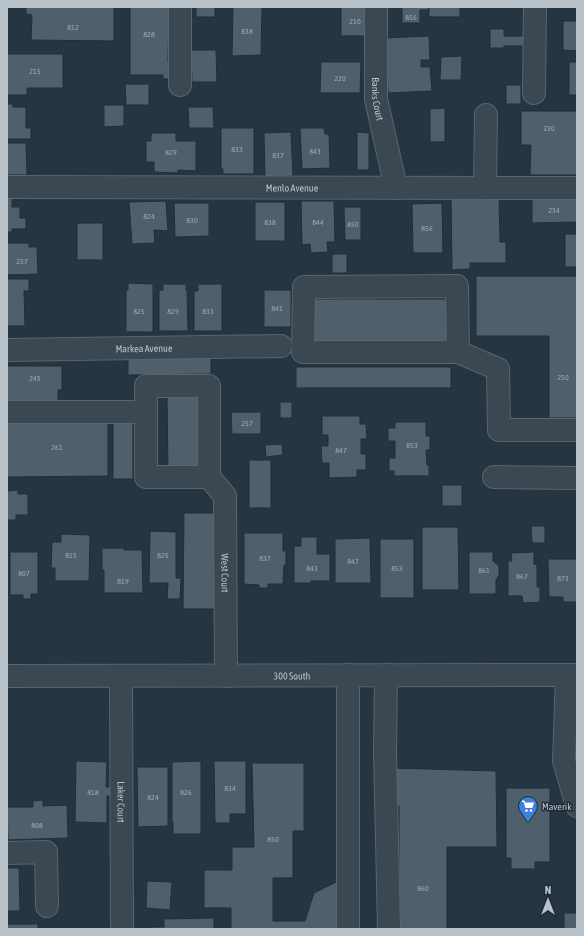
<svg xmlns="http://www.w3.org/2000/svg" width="584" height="936" font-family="'Asap Condensed',sans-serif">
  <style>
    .building { fill: #4f606c; stroke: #212e39 }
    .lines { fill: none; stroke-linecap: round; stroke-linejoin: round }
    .minor-casing { stroke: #59656f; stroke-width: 24 }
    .minor { stroke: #3b4751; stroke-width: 22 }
    .labels { text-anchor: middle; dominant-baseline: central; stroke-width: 3; stroke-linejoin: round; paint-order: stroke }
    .number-label { font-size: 8px; fill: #9eaab3 }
    .street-label { font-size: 10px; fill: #b8c2cb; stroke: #1f2c37 }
    .poi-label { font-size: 10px; fill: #b8c2cb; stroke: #1f2c37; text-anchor: start }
  </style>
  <rect width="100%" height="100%" fill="#263542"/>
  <g class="building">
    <polygon points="26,7 114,7 114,41 31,40 32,15 26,14"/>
    <polygon points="130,7 169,7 168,62 172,62 172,79 163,79 163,75 130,75"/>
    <rect x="196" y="7" width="19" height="10"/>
    <polygon points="233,7 262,7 261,55 232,56"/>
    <polygon points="341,7 368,7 369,36 341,36"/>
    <polygon points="402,7 429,7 429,10 420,10 420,23 402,23"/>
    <rect x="429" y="7" width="31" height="10"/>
    <polygon points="563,21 577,21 577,51 563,50"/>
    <polygon points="490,29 504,29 504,36 525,36 525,46 504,46 504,48 490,48"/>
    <polygon points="429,36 430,60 421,60 421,67 430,67 432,91 388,93 386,38"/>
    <polygon points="191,50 216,50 217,82 192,82"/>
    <polygon points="7,54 63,54 63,88 27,88 27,95 7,95"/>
    <polygon points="462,56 461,80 440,80 441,57"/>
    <polygon points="321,62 361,62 360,93 320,93"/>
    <rect x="569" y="62" width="8" height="33"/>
    <polygon points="125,84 149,84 149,105 126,105"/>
    <rect x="506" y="85" width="15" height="19"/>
    <polygon points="7,104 13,104 13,107 26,107 26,128 31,128 31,139 7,139"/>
    <polygon points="104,105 124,105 124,126 104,127"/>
    <polygon points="188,107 213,107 214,128 189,128"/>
    <polygon points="445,108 445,142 430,142 430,109"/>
    <polygon points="521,111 577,111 577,175 530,175 531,145 521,145"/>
    <polygon points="221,128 254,128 254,174 223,174 223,169 221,169"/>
    <polygon points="300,128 324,128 325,134 329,134 330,168 302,169"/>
    <polygon points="291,132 293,176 265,177 264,133"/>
    <polygon points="357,132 369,133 369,170 357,170"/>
    <polygon points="151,133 176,133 176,141 196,141 196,171 178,170 178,173 154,172 154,162 146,162 146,141 151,141"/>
    <polygon points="7,143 26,143 27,175 7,175"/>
    <polygon points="499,197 500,242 506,242 506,263 470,263 470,269 452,270 451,198"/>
    <polygon points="7,198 12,198 12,207 20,207 20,218 26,218 26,229 12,229 12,232 7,232"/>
    <polygon points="532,198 577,198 577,222 532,223"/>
    <polygon points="166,201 168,231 154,230 155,243 132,244 129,202"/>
    <polygon points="301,201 334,201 335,242 327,242 328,252 311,253 310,244 302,245"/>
    <rect x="255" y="202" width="30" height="39"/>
    <polygon points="174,203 209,203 209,236 175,237"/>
    <polygon points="442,203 443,253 413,253 412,204"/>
    <polygon points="344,207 361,207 361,240 345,240"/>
    <rect x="77" y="223" width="26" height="37"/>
    <rect x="565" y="234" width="12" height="33"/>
    <polygon points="7,243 29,243 29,247 37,247 38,274 7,275"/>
    <rect x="332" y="254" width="15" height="19"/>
    <polygon points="476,276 577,276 577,418 549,418 549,336 476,336"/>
    <polygon points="7,279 29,279 29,291 24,291 25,326 7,326"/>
    <polygon points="128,283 153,284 153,332 126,332 126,290 128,290"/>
    <polygon points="163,284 186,284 186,290 187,290 188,331 159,331 159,290 163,290"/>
    <polygon points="198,284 222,284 222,331 194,331 194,291 198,291"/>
    <rect x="264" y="290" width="27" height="37"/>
    <rect x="313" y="299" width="138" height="42"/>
    <polygon points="211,356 211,374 128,375 128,357"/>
    <polygon points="7,366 62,366 62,390 58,390 58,405 7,405"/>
    <rect x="296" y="367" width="155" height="21"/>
    <polygon points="167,396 199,396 200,470 168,470"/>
    <rect x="280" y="402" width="12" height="16"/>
    <polygon points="231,412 261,412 261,434 232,434"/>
    <polygon points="322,416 360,416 360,424 366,424 367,439 361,439 361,454 366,454 366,470 357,470 357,477 329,478 329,463 322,463 321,446 328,446 328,435 322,435"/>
    <polygon points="7,418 108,418 108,476 7,477"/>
    <polygon points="395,422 426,422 426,436 430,436 430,450 426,450 427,465 429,465 429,476 394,476 394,471 389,471 389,458 395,458 395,441 388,441 388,428 395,428"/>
    <rect x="113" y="423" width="20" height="56"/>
    <polygon points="282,444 283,455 266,457 265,445"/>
    <rect x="249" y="460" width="22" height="48"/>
    <rect x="442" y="485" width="20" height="21"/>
    <polygon points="18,490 18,494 28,494 28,515 16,515 16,520 7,520 7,491"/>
    <polygon points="184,513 220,513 219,609 183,609"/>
    <polygon points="531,526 545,526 545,543 532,543"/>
    <polygon points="422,527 458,527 459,590 422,590"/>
    <polygon points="150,531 176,532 176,578 181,578 180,599 167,599 168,583 149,583"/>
    <polygon points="244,533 283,533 283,551 286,551 286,565 284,565 283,584 268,584 268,588 259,588 259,585 244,584"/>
    <polygon points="61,534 90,535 89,581 55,581 55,568 51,568 52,542 61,542"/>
    <polygon points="301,537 317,537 317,554 330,554 330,581 311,581 311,583 294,583 294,546 301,546"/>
    <polygon points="370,538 371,583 335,583 335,539"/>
    <rect x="380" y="539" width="34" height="59"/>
    <polygon points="102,548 124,548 124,550 142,550 143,593 104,593 104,570 102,570"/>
    <polygon points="10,552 38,552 38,594 31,594 31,599 23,599 23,595 10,595"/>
    <polygon points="469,552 493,552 493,561 499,566 499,575 496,580 496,594 469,594"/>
    <polygon points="534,552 534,564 537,565 537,587 540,587 540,602 523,603 522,596 508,596 508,561 512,561 511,553"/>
    <polygon points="548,559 577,559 577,602 563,602 563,597 549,597"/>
    <polygon points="76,761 107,762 106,787 111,787 111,796 107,796 107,823 75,822"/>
    <polygon points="201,761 201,834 173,834 173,822 172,822 172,762"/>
    <polygon points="214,761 246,761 246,814 230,814 230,823 215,823"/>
    <polygon points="252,763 304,763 304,831 293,831 293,878 273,878 273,921 305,921 314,893 344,878 344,929 231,929 231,908 204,908 204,870 232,870 232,847 254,847"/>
    <polygon points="137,767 168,767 168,826 138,827"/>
    <polygon points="391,768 496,771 497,847 447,847 447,929 399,929 399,806 390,807"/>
    <polygon points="506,788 550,788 550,862 535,862 535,869 511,869 511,858 506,858"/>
    <polygon points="43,800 43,806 67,805 68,838 8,840 7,807 33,807 33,801"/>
    <polygon points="7,868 19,868 20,911 7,911"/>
    <polygon points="147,881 172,882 170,910 146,908"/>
    <rect x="564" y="913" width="13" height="16"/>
    <polygon points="214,918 214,929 152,929 152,927 164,927 164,919"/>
    <rect x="7" y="924" width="31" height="5"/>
  </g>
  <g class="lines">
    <g class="minor-casing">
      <g id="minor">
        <path id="s1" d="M 376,7 L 376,99 L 396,188"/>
        <polyline points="180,85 180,7"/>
        <polyline points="534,93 535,7"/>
        <path id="s2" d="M 7,187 L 577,188"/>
        <polyline points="485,188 486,115"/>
        <path id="s3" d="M 7,350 L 281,346"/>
        <polyline points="458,352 457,286 304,287 303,352 458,352 498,369 499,430 577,430"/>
        <rect x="146" y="386" width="63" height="91"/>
        <polyline points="7,412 146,412"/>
        <path id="s4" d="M 209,477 L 225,496 L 226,676"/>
        <polyline points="494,477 577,478"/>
        <polyline points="348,675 348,929"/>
        <polyline points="386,675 385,752 389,929"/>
        <polyline points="567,675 564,761 577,806"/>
        <path id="s5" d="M 7,676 L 577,675"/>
        <path id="s6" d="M 121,676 L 122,929"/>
        <polyline points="7,853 46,852 47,906"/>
      </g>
    </g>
    <use href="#minor" class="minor"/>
  </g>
  <defs>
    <g id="supermarket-pin" transform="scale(1)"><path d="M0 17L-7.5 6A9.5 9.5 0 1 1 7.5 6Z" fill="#3f7fe0" stroke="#1f2c37"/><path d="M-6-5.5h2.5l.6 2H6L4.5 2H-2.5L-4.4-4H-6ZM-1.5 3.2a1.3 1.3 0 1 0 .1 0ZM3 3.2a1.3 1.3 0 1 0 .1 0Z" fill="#fff"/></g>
  </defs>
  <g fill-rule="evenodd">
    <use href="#supermarket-pin" x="528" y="806"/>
  </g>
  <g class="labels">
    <g class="number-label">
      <text x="411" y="17">856</text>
      <text x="355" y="21">210</text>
      <text x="73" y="27">812</text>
      <text x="247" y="31">838</text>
      <text x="149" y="34">828</text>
      <text x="35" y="71">215</text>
      <text x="340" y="78">220</text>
      <text x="549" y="128">230</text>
      <text x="237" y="149">833</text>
      <text x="315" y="151">843</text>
      <text x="171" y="152">829</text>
      <text x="278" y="155">837</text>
      <text x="554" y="210">234</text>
      <text x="149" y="216">824</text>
      <text x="192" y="220">830</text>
      <text x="270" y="222">838</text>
      <text x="318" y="222">844</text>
      <text x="353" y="224">850</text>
      <text x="427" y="228">856</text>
      <text x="22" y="261">237</text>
      <text x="277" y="308">841</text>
      <text x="139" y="311">825</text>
      <text x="173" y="311">829</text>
      <text x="208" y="311">833</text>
      <text x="563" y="377">250</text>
      <text x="35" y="378">245</text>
      <text x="247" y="423">257</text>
      <text x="412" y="445">853</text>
      <text x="57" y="447">261</text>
      <text x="341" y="450">847</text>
      <text x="71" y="555">815</text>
      <text x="163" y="555">825</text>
      <text x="265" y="558">837</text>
      <text x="353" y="561">847</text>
      <text x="312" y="568">843</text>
      <text x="397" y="568">853</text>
      <text x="484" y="570">861</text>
      <text x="24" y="573">807</text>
      <text x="522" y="576">867</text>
      <text x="563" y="578">873</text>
      <text x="123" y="581">819</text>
      <text x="230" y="788">834</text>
      <text x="93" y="792">818</text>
      <text x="186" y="792">826</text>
      <text x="153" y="797">824</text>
      <text x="37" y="825">808</text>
      <text x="273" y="839">850</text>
      <text x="423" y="888">860</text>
    </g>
    <g class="street-label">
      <text stroke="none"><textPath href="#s1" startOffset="92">Banks Court</textPath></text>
      <text stroke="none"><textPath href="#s2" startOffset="285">Menlo Avenue</textPath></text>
      <text stroke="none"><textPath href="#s3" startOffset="137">Markea Avenue</textPath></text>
      <text stroke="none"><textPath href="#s4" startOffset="102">West Court</textPath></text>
      <text stroke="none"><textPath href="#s5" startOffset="285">300 South</textPath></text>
      <text stroke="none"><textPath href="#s6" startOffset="126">Laker Court</textPath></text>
    </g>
    <g class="poi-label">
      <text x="542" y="806">Maverik</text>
    </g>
  </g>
  <rect width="584" height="936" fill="none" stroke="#b8c2cb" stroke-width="16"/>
  <g transform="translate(548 900)" stroke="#1f2c37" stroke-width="3" paint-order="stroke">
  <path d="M0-3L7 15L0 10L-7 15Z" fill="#b8c2cb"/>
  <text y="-6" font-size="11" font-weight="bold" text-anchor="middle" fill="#b8c2cb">N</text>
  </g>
</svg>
